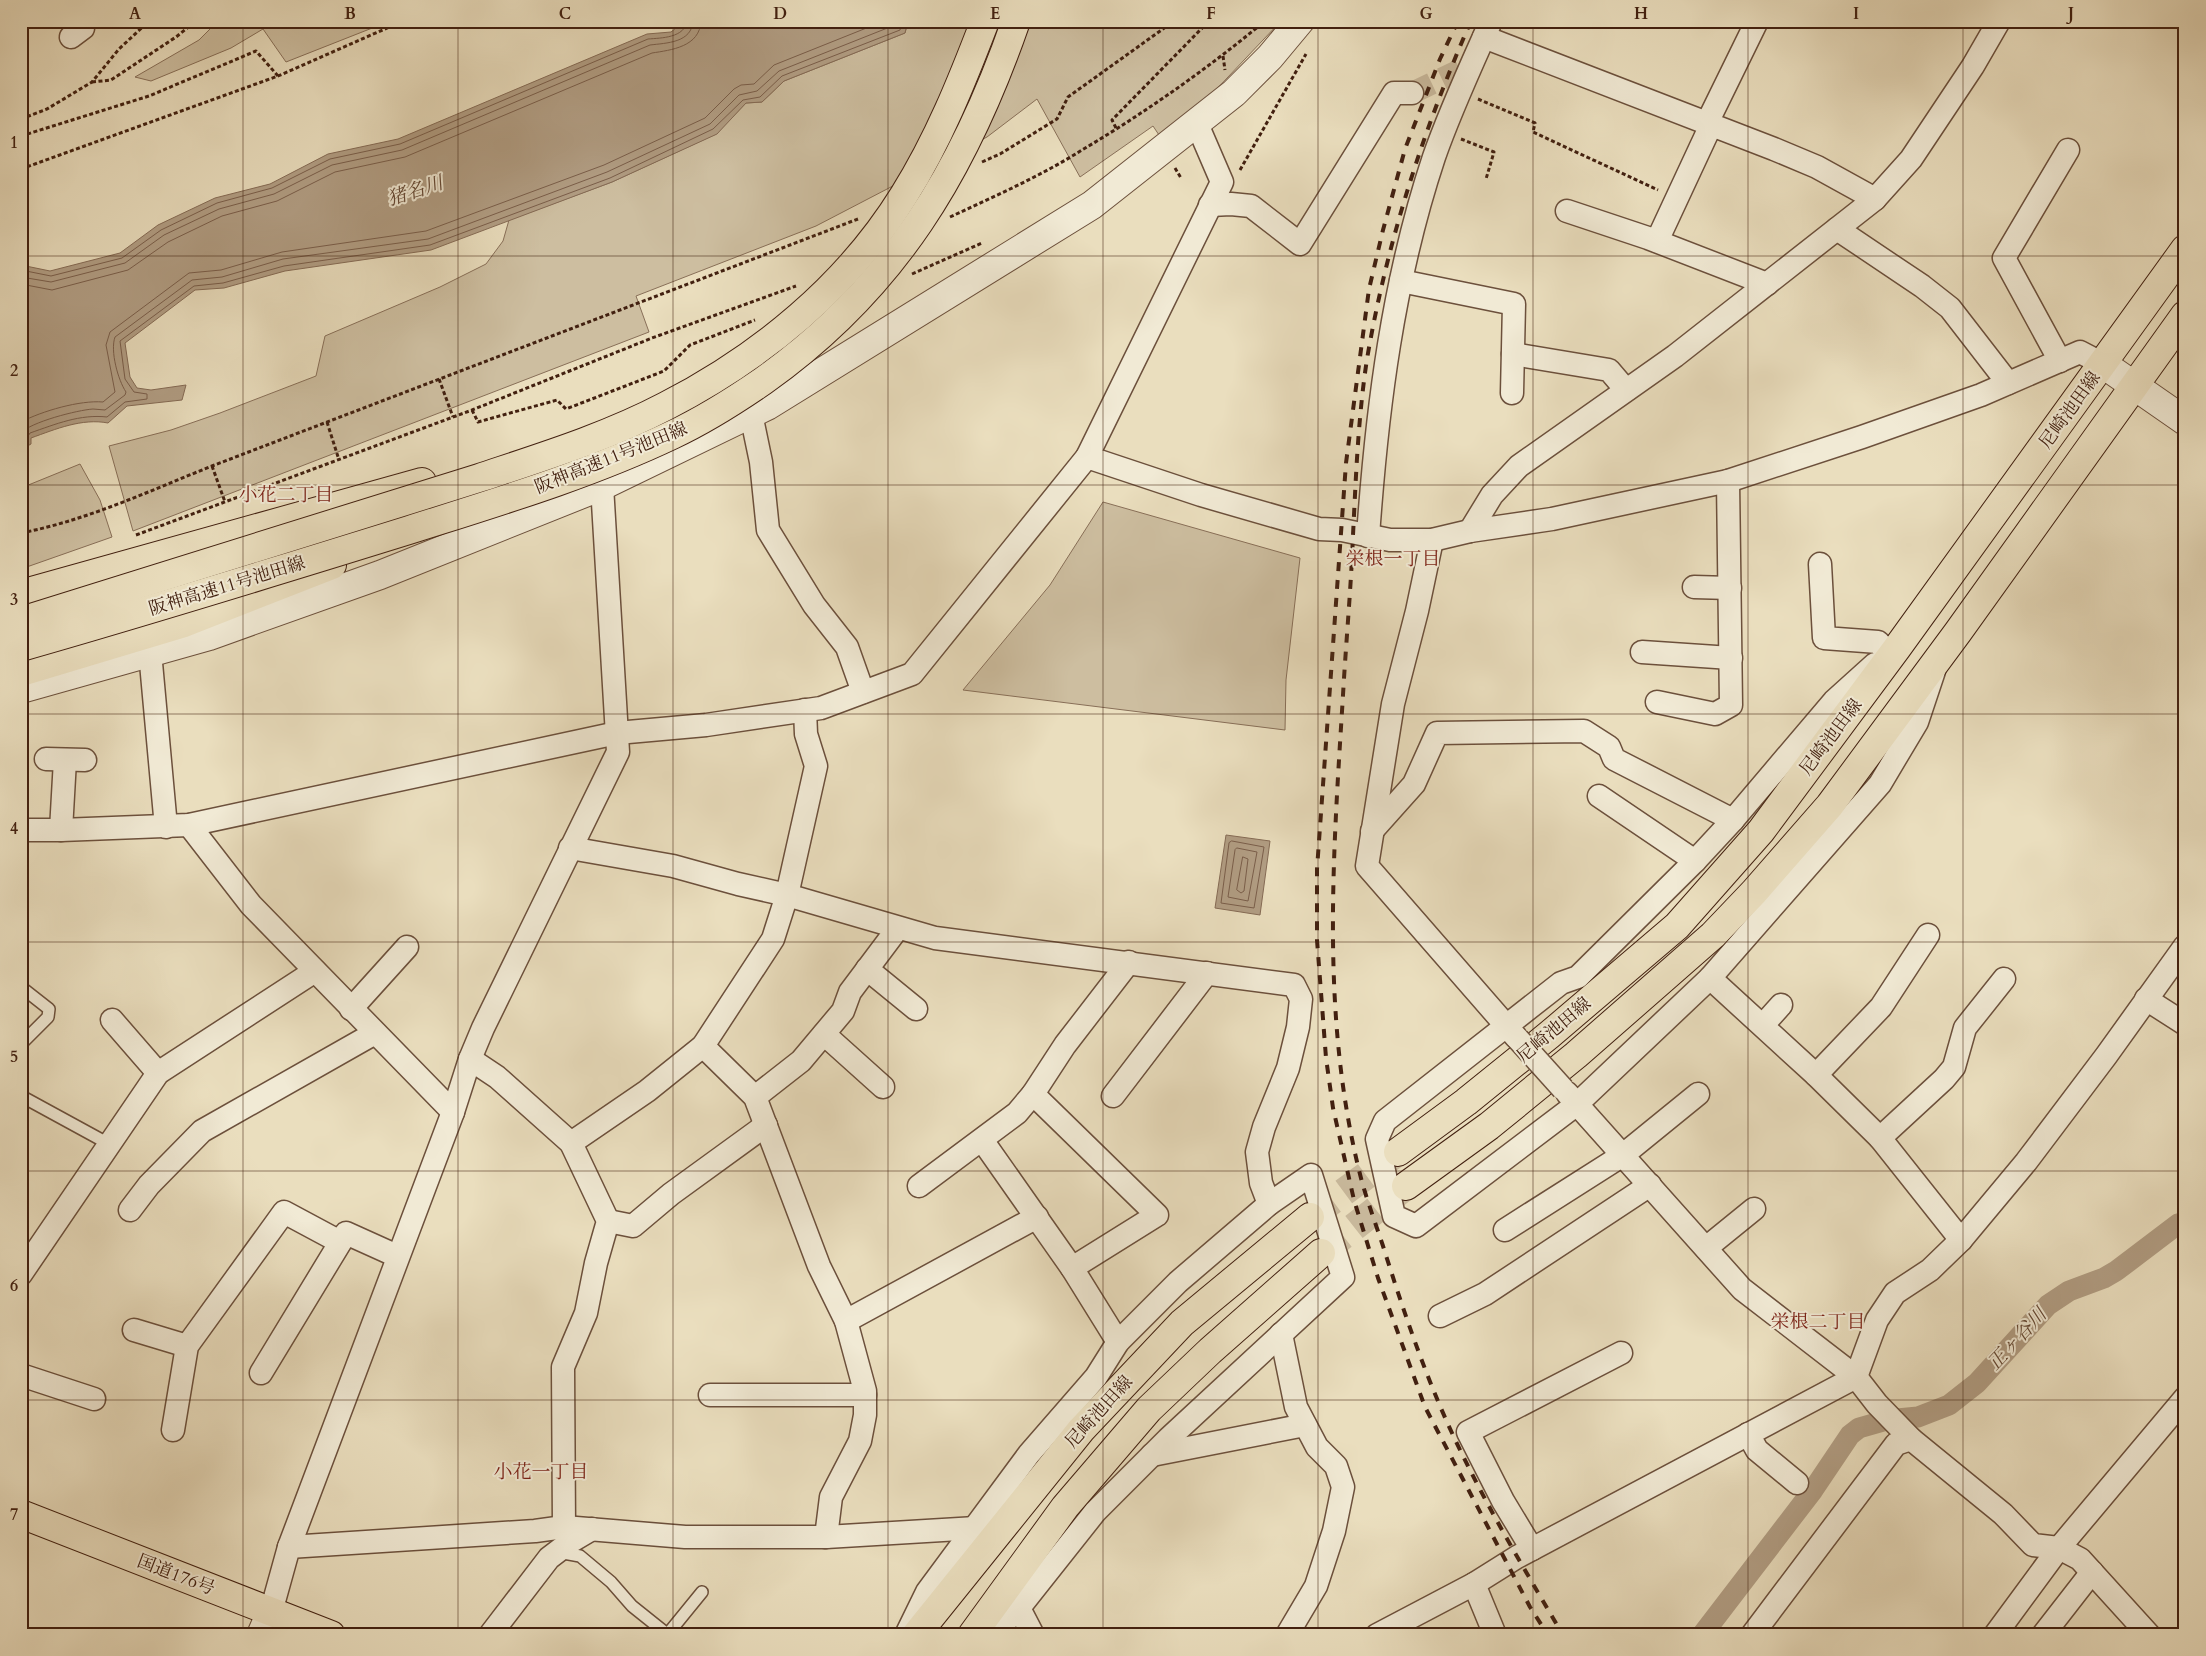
<svg xmlns="http://www.w3.org/2000/svg" width="2206" height="1656" font-family="Cardo,'Noto Serif JP',serif">
  <style>
    .green { fill: #cdbea0; stroke: #886f58 }
    .water { fill: #b19d83; stroke: #856b55 }
    .lines { fill: none; stroke-linecap: round; stroke-linejoin: round }
    .shore { stroke: #7a5e4a; stroke-width: 1 }
    .canal { stroke: #b19d83; stroke-width: 21 }
    .minor-tunnel { stroke: #c8b89b; stroke-width: 22; stroke-dasharray: 22 11; stroke-linecap: butt }
    .primary-tunnel { stroke: #c8b89b; stroke-width: 28; stroke-dasharray: 28 14; stroke-linecap: butt }
    .service-casing { stroke: #6c503c; stroke-width: 14 }
    .minor-casing { stroke: #6c503c; stroke-width: 25 }
    .tertiary-casing { stroke: #6c503c; stroke-width: 30 }
    .primary-casing { stroke: #422010; stroke-width: 30 }
    .trunk-casing { stroke: #422010; stroke-width: 30 }
    .motorway-casing { stroke: #422010; stroke-width: 30 }
    .path { stroke: #422010; stroke-width: 3; stroke-dasharray: 4 2.5; stroke-linecap: butt }
    .service { stroke: #f1ead5; stroke-width: 11 }
    .minor { stroke: #f1ead5; stroke-width: 22 }
    .tertiary { stroke: #f1ead5; stroke-width: 28 }
    .primary { stroke: #eadebe; stroke-width: 28 }
    .trunk { stroke: #eadebe; stroke-width: 28 }
    .motorway { stroke: #eadebe; stroke-width: 28 }
    .rail { stroke: #422010; stroke-width: 4; stroke-dasharray: 9 9; stroke-linecap: butt }
    .minor-bridge-casing { stroke: #6c503c; stroke-width: 25; stroke-linecap: butt }
    .motorway-bridge-casing { stroke: #422010; stroke-width: 30; stroke-linecap: butt }
    .minor-bridge { stroke: #f1ead5; stroke-width: 22 }
    .motorway-bridge { stroke: #eadebe; stroke-width: 28 }
    .grid { fill: none; stroke: #422010; stroke-width: 1; stroke-opacity: 0.55 }
    .labels { text-anchor: middle; dominant-baseline: central; stroke-width: 4; stroke-linejoin: round; paint-order: stroke }
    .street-label { font-size: 18px; fill: #422010; stroke: #f1ead5 }
    .water-label { font-size: 19px; font-style: italic; fill: #634632; stroke: #f1ead5 }
    .neighbourhood-label { font-size: 19px; fill: #7a1f14; stroke: #f1ead5 }
    .neatline { fill: none; stroke: #422010; stroke-width: 2 }
    .grid-label { font-size: 16px; text-anchor: middle; font-weight: bold; fill: #422010 }
  </style>
  <rect width="100%" height="100%" fill="#eadebe"/>
  <filter id="stains"><feTurbulence type="fractalNoise" baseFrequency=".004" numOctaves="4"/><feColorMatrix values="0 0 0 0 .2 0 0 0 0 .09 0 0 0 0 .02 0 0 0 .5 -.17"/></filter>
  <radialGradient id="worn" r=".72"><stop offset=".6" stop-color="#630" stop-opacity="0"/><stop offset="1" stop-color="#630" stop-opacity=".3"/></radialGradient>
  <g class="green">
    <polygon points="218,21 390,21 286,62 263,29 231,48 151,81 135,77 199,40"/>
    <polygon points="908,21 1281,21 1210,96 1161,138 1153,126 1080,177 1037,99 987,137 816,226 636,296 649,332 133,531 109,446 171,430 220,413 316,376 325,336 440,287 486,264 503,241 509,220 612,182 716,134 746,103 762,102 784,81 905,33"/>
    <polygon points="80,464 100,500 112,537 21,569 21,488"/>
    <polygon points="1103,502 1300,558 1286,680 1285,730 963,690 1050,585"/>
  </g>
  <g class="water">
    <path d="M 685,21 L 908,21 L 905,33 L 784,81 L 762,102 L 746,103 L 717,134 L 612,182 L 431,250 L 285,271 L 224,288 L 195,290 L 125,343 L 130,377 L 137,388 L 151,390 L 186,385 L 182,400 L 127,406 L 108,423 C 82,418 56,429 31,438 L 31,444 L 24,448 L 21,447 L 21,265 L 50,271 L 120,253 L 158,225 L 215,198 L 270,184 L 328,154 L 398,139 L 647,34 L 671,32 Z"/>
    <polygon points="1226,835 1270,841 1260,915 1215,908"/>
  </g>
  <g class="lines">
    <g class="shore">
      <path d="M 21,270 L 51,276 L 122,258 L 161,230 L 217,203 L 272,188 L 330,159 L 400,144 L 648,39 C 661,38 685,38 687,21"/>
      <path d="M 21,277 L 51,282 L 125,263 L 164,235 L 219,209 L 274,194 L 332,165 L 402,150 L 650,45 C 666,43 692,43 693,21"/>
      <path d="M 21,284 L 52,290 L 128,270 L 168,242 L 222,216 L 277,201 L 335,172 L 405,157 L 652,53 C 671,50 700,47 701,21"/>
      <path d="M 21,422 C 42,411 80,400 103,402 L 115,392 L 106,345 L 110,332 L 189,273 L 221,270 L 282,252 L 426,231 L 604,165 L 705,118 L 734,89 L 741,85 L 754,84 L 774,65 L 884,21"/>
      <path d="M 21,433 C 30,422 78,410 93,409 C 97,409 101,410 105,410 L 125,395 L 126,392 C 118,380 110,351 115,337 L 192,280 L 222,277 L 283,259 L 428,239 L 607,172 L 710,124 L 739,95 L 757,91 L 779,71 L 895,25 L 897,21"/>
      <path d="M 21,442 L 25,441 L 30,433 C 56,424 80,414 107,417 L 125,402 L 147,399 L 147,394 L 134,392 L 125,379 L 120,341 L 194,286 L 223,283 L 284,266 L 430,245 L 610,178 L 713,129 L 743,100 L 760,97 L 782,76 L 900,30 L 903,21"/>
      <polygon points="1232,841 1264,847 1254,908 1221,903 1229,843"/>
      <polygon points="1237,848 1257,852 1248,901 1228,897 1235,850"/>
      <polygon points="1243,857 1248,859 1244,891 1241,893 1237,890"/>
    </g>
    <polyline class="canal" points="1702,1635 1813,1490 1850,1435 1859,1428 1887,1420 1918,1417 1949,1405 1977,1383 2048,1305 2069,1291 2104,1278 2116,1271 2178,1224 2185,1223"/>
    <polyline class="minor-tunnel" points="1412,93 1460,70"/>
    <g class="primary-tunnel">
      <polyline points="1310,1217 1398,1152"/>
      <polyline points="1321,1253 1406,1186"/>
    </g>
    <g class="service-casing">
      <g id="service">
        <polyline points="21,987 49,1009 48,1017 21,1044"/>
        <polyline points="21,1096 109,1144"/>
        <polyline points="558,1552 580,1556 611,1582 632,1606 667,1634"/>
        <polyline points="667,1635 702,1592"/>
      </g>
    </g>
    <g class="minor-casing">
      <g id="minor">
        <polyline points="71,37 83,28 78,21"/>
        <polyline points="1484,37 1774,149 1817,167 1875,199"/>
        <polyline points="1707,123 1757,21"/>
        <polyline points="1210,205 1231,204 1251,206 1300,244 1394,93 1412,93"/>
        <polyline points="1567,211 1648,238 1767,284"/>
        <polyline points="1837,229 1922,286 1950,308 2008,383"/>
        <polyline points="1657,241 1711,125"/>
        <polyline points="1401,281 1514,304 1512,393"/>
        <polyline points="1513,354 1609,370 1626,390"/>
        <polyline points="2060,361 2004,258 2068,150"/>
        <polyline points="751,414 761,462 768,530 814,605 847,647 863,692"/>
        <polyline points="1087,457 1201,495 1319,529 1342,530 1390,540 1432,540 1470,531 1552,519 1728,481 1862,437 1981,395 2080,352 2103,364"/>
        <polyline points="1470,531 1492,495 1519,466 1675,356 1875,199 1911,159 1973,66 1999,21"/>
        <path d="M 1368,536 C 1377,408 1393,280 1434,157 C 1450,111 1471,66 1491,21"/>
        <polyline points="1432,540 1417,611 1393,704 1367,866 1516,1037"/>
        <polyline points="1820,564 1824,638 1878,642 1888,653"/>
        <polyline points="1694,587 1730,588"/>
        <polyline points="150,652 166,827"/>
        <polyline points="1642,652 1731,658"/>
        <polyline points="1875,664 1834,701 1733,820 1695,861 1578,977 1561,983 1385,1121 1377,1139 1394,1216 1416,1226 1577,1104 1710,978 1880,784 1917,722 1934,671"/>
        <polyline points="1657,702 1715,714 1731,705 1728,481"/>
        <polyline points="46,759 85,760"/>
        <polyline points="1599,796 1695,861"/>
        <polyline points="189,825 251,905 453,1112"/>
        <polyline points="21,830 61,830 189,825 617,733 706,725 821,708 912,674 1087,457 1222,182 1197,124"/>
        <polyline points="61,830 65,760"/>
        <polyline points="1372,831 1414,784 1437,733 1584,731 1609,747 1614,759 1733,820"/>
        <polyline points="570,848 673,866 738,884 787,895 935,938 1294,985 1301,999 1298,1027 1288,1068 1264,1127 1257,1152 1261,1183 1269,1204"/>
        <polyline points="867,969 916,1009"/>
        <polyline points="1710,978 1816,1075 1880,1138 1961,1240"/>
        <polyline points="2146,999 2185,1024"/>
        <polyline points="351,1009 407,947"/>
        <polyline points="112,1020 158,1073"/>
        <polyline points="1763,1025 1781,1005"/>
        <polyline points="824,1034 883,1087"/>
        <polyline points="703,1046 755,1097 819,1266 846,1321 865,1391 865,1415 860,1441 831,1497 826,1537"/>
        <polyline points="470,1059 497,1077 571,1143 608,1221 596,1263 586,1313 563,1367 564,1527"/>
        <polyline points="1816,1075 1881,1007 1928,935"/>
        <polyline points="1567,1093 1742,1289 1856,1377 1877,1404 1911,1439 2003,1514 2033,1545 2059,1548 2080,1559 2149,1635"/>
        <polyline points="1033,1094 1157,1215 1072,1268"/>
        <polyline points="1113,1096 1207,973"/>
        <polyline points="755,1097 801,1061 843,1011 850,992 898,928"/>
        <polyline points="1880,1138 1944,1079 1954,1067 1965,1028 2004,979"/>
        <polyline points="982,1140 1072,1268 1118,1342"/>
        <polyline points="571,1143 647,1091 703,1046 773,939 787,895 816,766 806,734 805,710"/>
        <polyline points="919,1186 1017,1113 1033,1094 1065,1045 1129,962"/>
        <polyline points="130,1210 149,1185 202,1131 375,1033"/>
        <polyline points="608,1221 633,1226 671,1194 766,1125"/>
        <polyline points="1505,1230 1623,1155 1698,1094"/>
        <polyline points="1706,1248 1754,1209"/>
        <polyline points="21,1274 158,1073 315,971"/>
        <polyline points="1440,1316 1485,1294 1650,1185"/>
        <polyline points="846,1321 1037,1217"/>
        <polyline points="134,1330 187,1346"/>
        <polyline points="1281,1334 1296,1407 1317,1447 1336,1466 1343,1487 1334,1531 1316,1586 1287,1635"/>
        <polyline points="261,1373 346,1233 397,1256"/>
        <polyline points="21,1375 94,1399"/>
        <polyline points="710,1395 865,1395"/>
        <polyline points="173,1430 187,1346 284,1212 340,1242"/>
        <polyline points="1748,1434 1757,1450 1797,1483"/>
        <polyline points="1152,1455 1305,1425"/>
        <polyline points="289,1547 453,1112 470,1059 483,1028 618,752 602,486"/>
        <polyline points="1532,1549 1503,1501 1468,1432 1621,1353"/>
        <polyline points="1474,1584 1517,1557 1856,1377 1877,1320 1895,1293 1930,1270 1961,1240 2026,1162 2106,1056 2185,946"/>
        <polyline points="1019,1608 1033,1635"/>
        <polyline points="271,1612 289,1547 535,1531 564,1527 685,1537 826,1537 976,1528"/>
        <polyline points="490,1635 549,1558 570,1542 592,1529"/>
        <polyline points="906,1635 927,1592 1029,1454 1096,1377 1118,1342 1178,1282 1269,1204 1311,1175 1343,1277 1168,1439 1095,1512 1019,1608 991,1635"/>
        <polyline points="1377,1635 1474,1584 1495,1635"/>
        <polyline points="1752,1635 1896,1444 1911,1439"/>
        <polyline points="1995,1635 2059,1548 2185,1398"/>
        <polyline points="2043,1635 2092,1572"/>
      </g>
    </g>
    <g class="tertiary-casing">
      <g id="tertiary">
        <polyline points="2103,364 2185,421"/>
        <polyline points="21,689 209,636 380,575 602,486 767,406 1092,205 1234,93 1270,57 1300,21"/>
        <polyline points="261,1635 271,1612"/>
      </g>
    </g>
    <g class="primary-casing">
      <g id="primary">
        <polyline points="1398,1152 1466,1102 1549,1035 1677,926 1761,831 1897,648 2185,249"/>
        <polyline points="1406,1186 1489,1126 1576,1055 1713,935 1754,892 1830,805 1958,632 2185,315"/>
        <polyline points="916,1635 1081,1430 1182,1323 1310,1217"/>
        <polyline points="972,1635 1065,1507 1149,1409 1210,1351 1321,1253"/>
      </g>
    </g>
    <g class="trunk-casing">
      <polyline id="trunk" points="21,1514 331,1635"/>
    </g>
    <g class="motorway-casing">
      <g id="motorway">
        <polyline points="21,594 422,482"/>
        <polyline points="21,672 184,623 332,565"/>
      </g>
    </g>
    <g class="path">
      <polyline points="1223,56 1225,70"/>
      <polyline points="92,82 111,80 176,37 196,21"/>
      <polyline points="1478,99 1535,123 1533,132 1658,190"/>
      <polyline points="21,119 47,109 92,82 119,49 149,21"/>
      <polyline points="1116,128 1112,120 1209,21"/>
      <polyline points="21,136 149,96 256,51 278,76"/>
      <polyline points="1461,139 1494,152 1486,179"/>
      <polyline points="982,162 1000,154 1057,119 1068,97 1174,21"/>
      <polyline points="1175,168 1181,178"/>
      <polyline points="21,169 278,76 403,21"/>
      <polyline points="1240,170 1306,54"/>
      <path d="M 950,217 C 995,196 1041,176 1082,150 C 1146,112 1207,69 1265,21"/>
      <polyline points="912,274 982,243"/>
      <polyline points="439,379 453,417"/>
      <polyline points="472,410 478,422 557,400 566,409 664,371 690,345 755,320"/>
      <polyline points="327,422 339,460"/>
      <polyline points="212,466 225,502"/>
      <path d="M 21,533 C 88,520 149,491 212,466 L 858,219"/>
      <polyline points="136,535 472,410 652,338 796,286"/>
    </g>
    <use href="#service" class="service"/>
    <use href="#minor" class="minor"/>
    <use href="#tertiary" class="tertiary"/>
    <use href="#primary" class="primary"/>
    <use href="#trunk" class="trunk"/>
    <use href="#motorway" class="motorway"/>
    <g class="rail">
      <polyline points="1458,21 1440,59 1405,149 1383,230 1369,289 1346,463 1317,869 1317,940 1326,1058 1333,1108 1354,1200 1378,1278 1425,1407 1530,1607 1548,1635"/>
      <path d="M 1471,21 C 1423,130 1387,242 1367,359 C 1358,418 1356,476 1353,535 C 1351,589 1346,642 1343,695 C 1333,858 1320,1022 1362,1182 C 1368,1203 1376,1225 1383,1246 C 1406,1319 1430,1390 1464,1458 C 1494,1519 1529,1577 1563,1635"/>
    </g>
    <g class="minor-bridge-casing">
      <polyline id="minor-bridge" points="1518,1039 1563,1089"/>
    </g>
    <g class="motorway-bridge-casing">
      <g id="motorway-bridge">
        <path d="M 21,621 L 479,478 C 542,457 607,437 666,406 C 761,357 847,287 904,195 C 938,141 962,81 985,21"/>
        <path d="M 21,647 C 151,610 280,570 409,530 C 497,502 588,475 672,435 C 704,420 734,401 763,381 C 894,288 964,171 1016,21"/>
      </g>
    </g>
    <use href="#minor-bridge" class="minor-bridge"/>
    <use href="#motorway-bridge" class="motorway-bridge"/>
  </g>
  <path class="grid" d="M 243,21 L 243,1635M 458,21 L 458,1635M 673,21 L 673,1635M 888,21 L 888,1635M 1103,21 L 1103,1635M 1318,21 L 1318,1635M 1533,21 L 1533,1635M 1748,21 L 1748,1635M 1963,21 L 1963,1635M 21,256 L 2185,256M 21,485 L 2185,485M 21,714 L 2185,714M 21,942 L 2185,942M 21,1171 L 2185,1171M 21,1400 L 2185,1400"/>
  <g class="labels">
    <g class="street-label">
      <text transform="translate(2070 410) rotate(-54)">尼崎池田線</text>
      <text transform="translate(611 458) rotate(-22)">阪神高速11号池田線</text>
      <text transform="translate(227 586) rotate(-17)">阪神高速11号池田線</text>
      <text transform="translate(1831 737) rotate(-53)">尼崎池田線</text>
      <text transform="translate(1554 1030) rotate(-40)">尼崎池田線</text>
      <text transform="translate(1099 1412) rotate(-48)">尼崎池田線</text>
      <text transform="translate(176 1575) rotate(21)">国道176号</text>
    </g>
    <g class="water-label">
      <text transform="translate(415 191) rotate(-18)">猪名川</text>
      <text transform="translate(2017 1339) rotate(-47)">正ヶ谷川</text>
    </g>
    <g class="neighbourhood-label">
      <text x="286" y="495">小花二丁目</text>
      <text x="1393" y="559">栄根一丁目</text>
      <text x="1818" y="1322">栄根二丁目</text>
      <text x="541" y="1472">小花一丁目</text>
    </g>
  </g>
  <rect width="2206" height="1656" fill="none" stroke="#eadebe" stroke-width="55"/>
  <rect x="28" y="28" width="2150" height="1600" class="neatline"/>
  <g class="grid-label">
    <text x="135" y="19">A</text>
    <text x="350" y="19">B</text>
    <text x="565" y="19">C</text>
    <text x="780" y="19">D</text>
    <text x="995" y="19">E</text>
    <text x="1211" y="19">F</text>
    <text x="1426" y="19">G</text>
    <text x="1641" y="19">H</text>
    <text x="1856" y="19">I</text>
    <text x="2071" y="19">J</text>
    <text x="14" y="148">1</text>
    <text x="14" y="376">2</text>
    <text x="14" y="605">3</text>
    <text x="14" y="834">4</text>
    <text x="14" y="1062">5</text>
    <text x="14" y="1291">6</text>
    <text x="14" y="1520">7</text>
  </g>
  <rect width="100%" height="100%" filter="url(#stains)"/>
  <rect width="100%" height="100%" fill="url(#worn)"/>
</svg>
